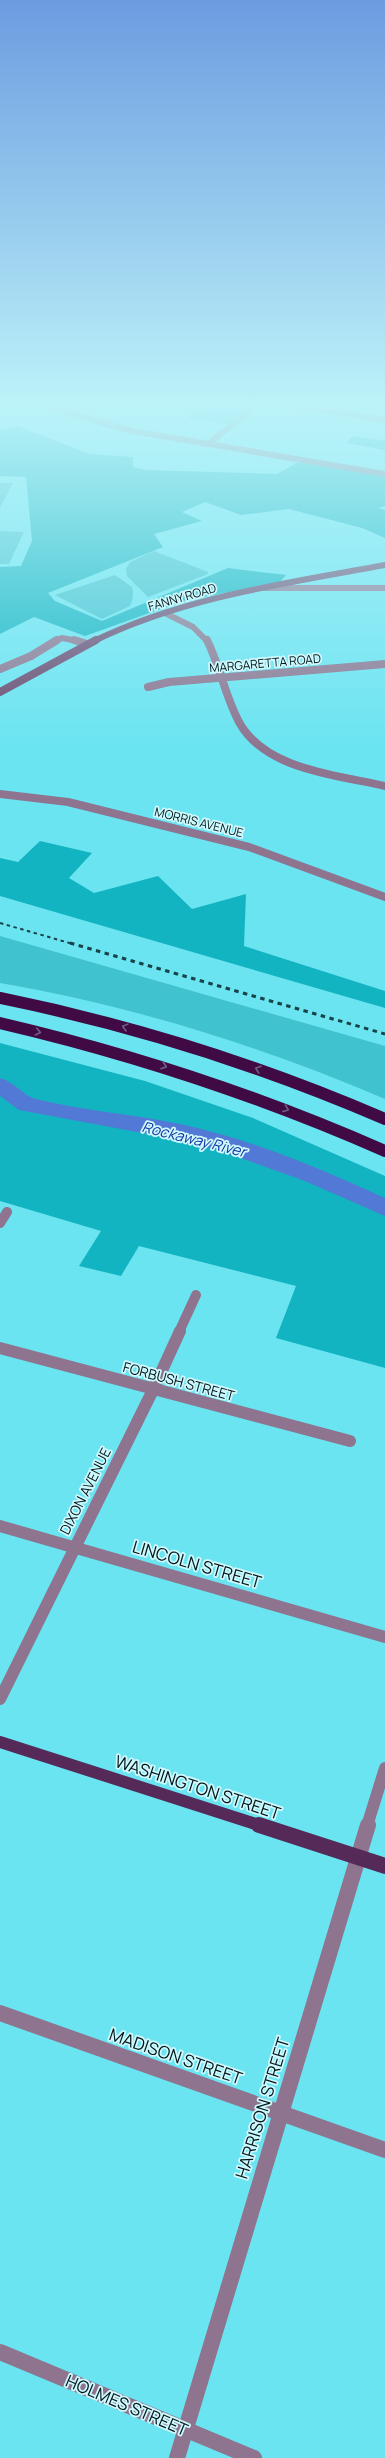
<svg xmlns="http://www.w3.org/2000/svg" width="385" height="2458" font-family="Manrope,sans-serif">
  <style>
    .green { fill: #41c2cf }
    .forest { fill: #12b4c2 }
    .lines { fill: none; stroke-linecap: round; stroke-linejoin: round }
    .river { fill: #5279d5; fill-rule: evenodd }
    .street-far4 { stroke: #8e748f; stroke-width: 6 }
    .street-far3 { stroke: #8e748f; stroke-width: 8 }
    .street-far2 { stroke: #8e748f; stroke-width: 10 }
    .street-far1 { stroke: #8e748f; stroke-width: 12 }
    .street { stroke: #8e748f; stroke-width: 16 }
    .secondary-far1 { stroke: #6d496f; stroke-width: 6 }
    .secondary { stroke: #6d496f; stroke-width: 8 }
    .primary-far1 { stroke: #552a58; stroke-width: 12 }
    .primary { stroke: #552a58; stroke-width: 16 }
    .highway { stroke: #400b44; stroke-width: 12 }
    .rail-far1 { stroke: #184449; stroke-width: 2; stroke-dasharray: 3.5 3.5; stroke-linecap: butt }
    .rail { stroke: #184449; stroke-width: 3; stroke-dasharray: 4.5 4.5; stroke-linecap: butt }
    .oneway { stroke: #725e85 }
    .labels { text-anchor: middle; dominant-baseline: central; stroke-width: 3.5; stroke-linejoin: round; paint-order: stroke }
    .far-street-label { font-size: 12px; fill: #001517; stroke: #cff9fe }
    .street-label { font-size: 14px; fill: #001517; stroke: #cff9fe }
    .water-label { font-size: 15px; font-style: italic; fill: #1639a4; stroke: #cff9fe }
    .near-street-label { font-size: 17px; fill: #001517; stroke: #cff9fe }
  </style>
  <rect width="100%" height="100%" fill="#6be4f1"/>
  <g class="green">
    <polygon points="0,483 13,483 0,508"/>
    <polygon points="0,531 24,532 9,564 0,564"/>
    <polygon points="154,551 208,572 208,574 148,597 127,576 126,569 130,562"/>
    <path d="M 115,575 L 132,587 C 134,594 133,599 130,606 L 102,619 L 55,595 Z"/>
    <path d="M 0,936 L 385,1046 L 385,1099 C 262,1046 132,1006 0,983 Z"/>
  </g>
  <g class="forest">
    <polygon points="210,403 259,403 231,425 187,418"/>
    <polygon points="18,426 89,454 133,457 133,467 146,470 277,474 302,460 385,473 385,506 378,508 385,510 385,538 362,528 289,509 241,515 205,502 182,512 202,521 154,534 163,547 48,593 55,601 102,621 228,568 286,575 280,582 183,601 85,636 34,617 0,634 0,567 21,566 32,541 26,477 0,476 0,430"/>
    <polygon points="353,436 385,441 385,450 346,443"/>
    <polygon points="40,841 92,853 69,878 94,893 158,876 192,909 246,894 244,946 385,991 385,1008 0,896 0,858 18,862"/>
    <polygon points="0,1043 145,1081 253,1118 385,1176 385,1368 276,1338 296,1286 139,1246 121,1276 79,1266 101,1231 0,1201"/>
  </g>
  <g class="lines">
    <path class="river" d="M 0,1078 C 14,1081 23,1096 36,1099 C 83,1111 132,1114 180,1124 C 251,1139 319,1168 385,1198 L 385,1216 L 305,1181 L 218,1150 L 180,1140 L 19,1110 L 0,1096 Z"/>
    <g class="street-far4">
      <polyline points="49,403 63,411 132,431 385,474"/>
      <polyline points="279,403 385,420"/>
      <polyline points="208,444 260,403"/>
      <polyline points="264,588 385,588"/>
      <polyline points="165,613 193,627 207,641"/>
      <polyline points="55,641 62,638 78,641"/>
    </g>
    <g class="street-far3">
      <polyline points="74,640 87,644"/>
      <path d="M 207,640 C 220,666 225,696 239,722 C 265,770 337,775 385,786"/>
      <polyline points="0,669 31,656 57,640"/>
      <polyline points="148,687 169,682 385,664"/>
      <polyline points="0,794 68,802 249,847 385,897"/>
    </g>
    <g class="street-far2">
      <polyline points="0,1223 7,1212"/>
      <polyline points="179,1332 196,1295"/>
    </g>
    <g class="street-far1">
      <polyline points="0,1348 350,1441"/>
      <polyline points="0,1526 385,1637"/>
      <polyline points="0,1699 153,1390 180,1331"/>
      <polyline points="367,1826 385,1768"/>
    </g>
    <g class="street">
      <polyline points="0,2013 385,2150"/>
      <polyline points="0,2352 254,2458"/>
      <polyline points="177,2458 368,1825"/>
    </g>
    <path class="secondary-far1" d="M 94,641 C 184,597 287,583 385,565"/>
    <polyline class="secondary" points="0,692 96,640"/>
    <polyline class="primary-far1" points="0,1742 262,1826"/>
    <polyline class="primary" points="259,1825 385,1866"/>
    <g class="highway">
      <path d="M 0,998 C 133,1025 260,1065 385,1119"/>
      <path d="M 0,1023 C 133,1054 260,1096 385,1151"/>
    </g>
    <polyline class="rail-far1" points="0,923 73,944"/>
    <polyline class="rail" points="70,943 385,1034"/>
  </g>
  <defs><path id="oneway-chevron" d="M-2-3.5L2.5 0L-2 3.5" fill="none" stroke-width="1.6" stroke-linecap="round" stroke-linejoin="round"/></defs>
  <g class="oneway">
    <use href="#oneway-chevron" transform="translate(125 1027) rotate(-165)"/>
    <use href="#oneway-chevron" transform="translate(38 1032) rotate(13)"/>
    <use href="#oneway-chevron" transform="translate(164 1066) rotate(18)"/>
    <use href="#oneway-chevron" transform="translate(258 1069) rotate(-161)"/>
    <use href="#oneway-chevron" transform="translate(286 1109) rotate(21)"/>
  </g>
  <linearGradient id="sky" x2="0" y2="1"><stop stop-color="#6c9ce0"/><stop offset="0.54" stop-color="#bcf3f9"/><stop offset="1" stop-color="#bcf3f9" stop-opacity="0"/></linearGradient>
  <rect width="385" height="747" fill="url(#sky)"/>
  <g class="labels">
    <g class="far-street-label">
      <text transform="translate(182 597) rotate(-16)">FANNY ROAD</text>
      <text transform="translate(265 663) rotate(-5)">MARGARETTA ROAD</text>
      <text transform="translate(199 822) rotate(14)">MORRIS AVENUE</text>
    </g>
    <g class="street-label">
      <text transform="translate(179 1381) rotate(15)">FORBUSH STREET</text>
      <text transform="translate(85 1491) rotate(-63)">DIXON AVENUE</text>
    </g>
    <g class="water-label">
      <text transform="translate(194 1139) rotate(14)">Rockaway River</text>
    </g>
    <g class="near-street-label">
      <text transform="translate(197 1564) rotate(16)">LINCOLN STREET</text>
      <text transform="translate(198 1787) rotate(18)">WASHINGTON STREET</text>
      <text transform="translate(176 2056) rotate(19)">MADISON STREET</text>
      <text transform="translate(262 2108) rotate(-73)">HARRISON STREET</text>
      <text transform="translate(127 2405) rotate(23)">HOLMES STREET</text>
    </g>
  </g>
</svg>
